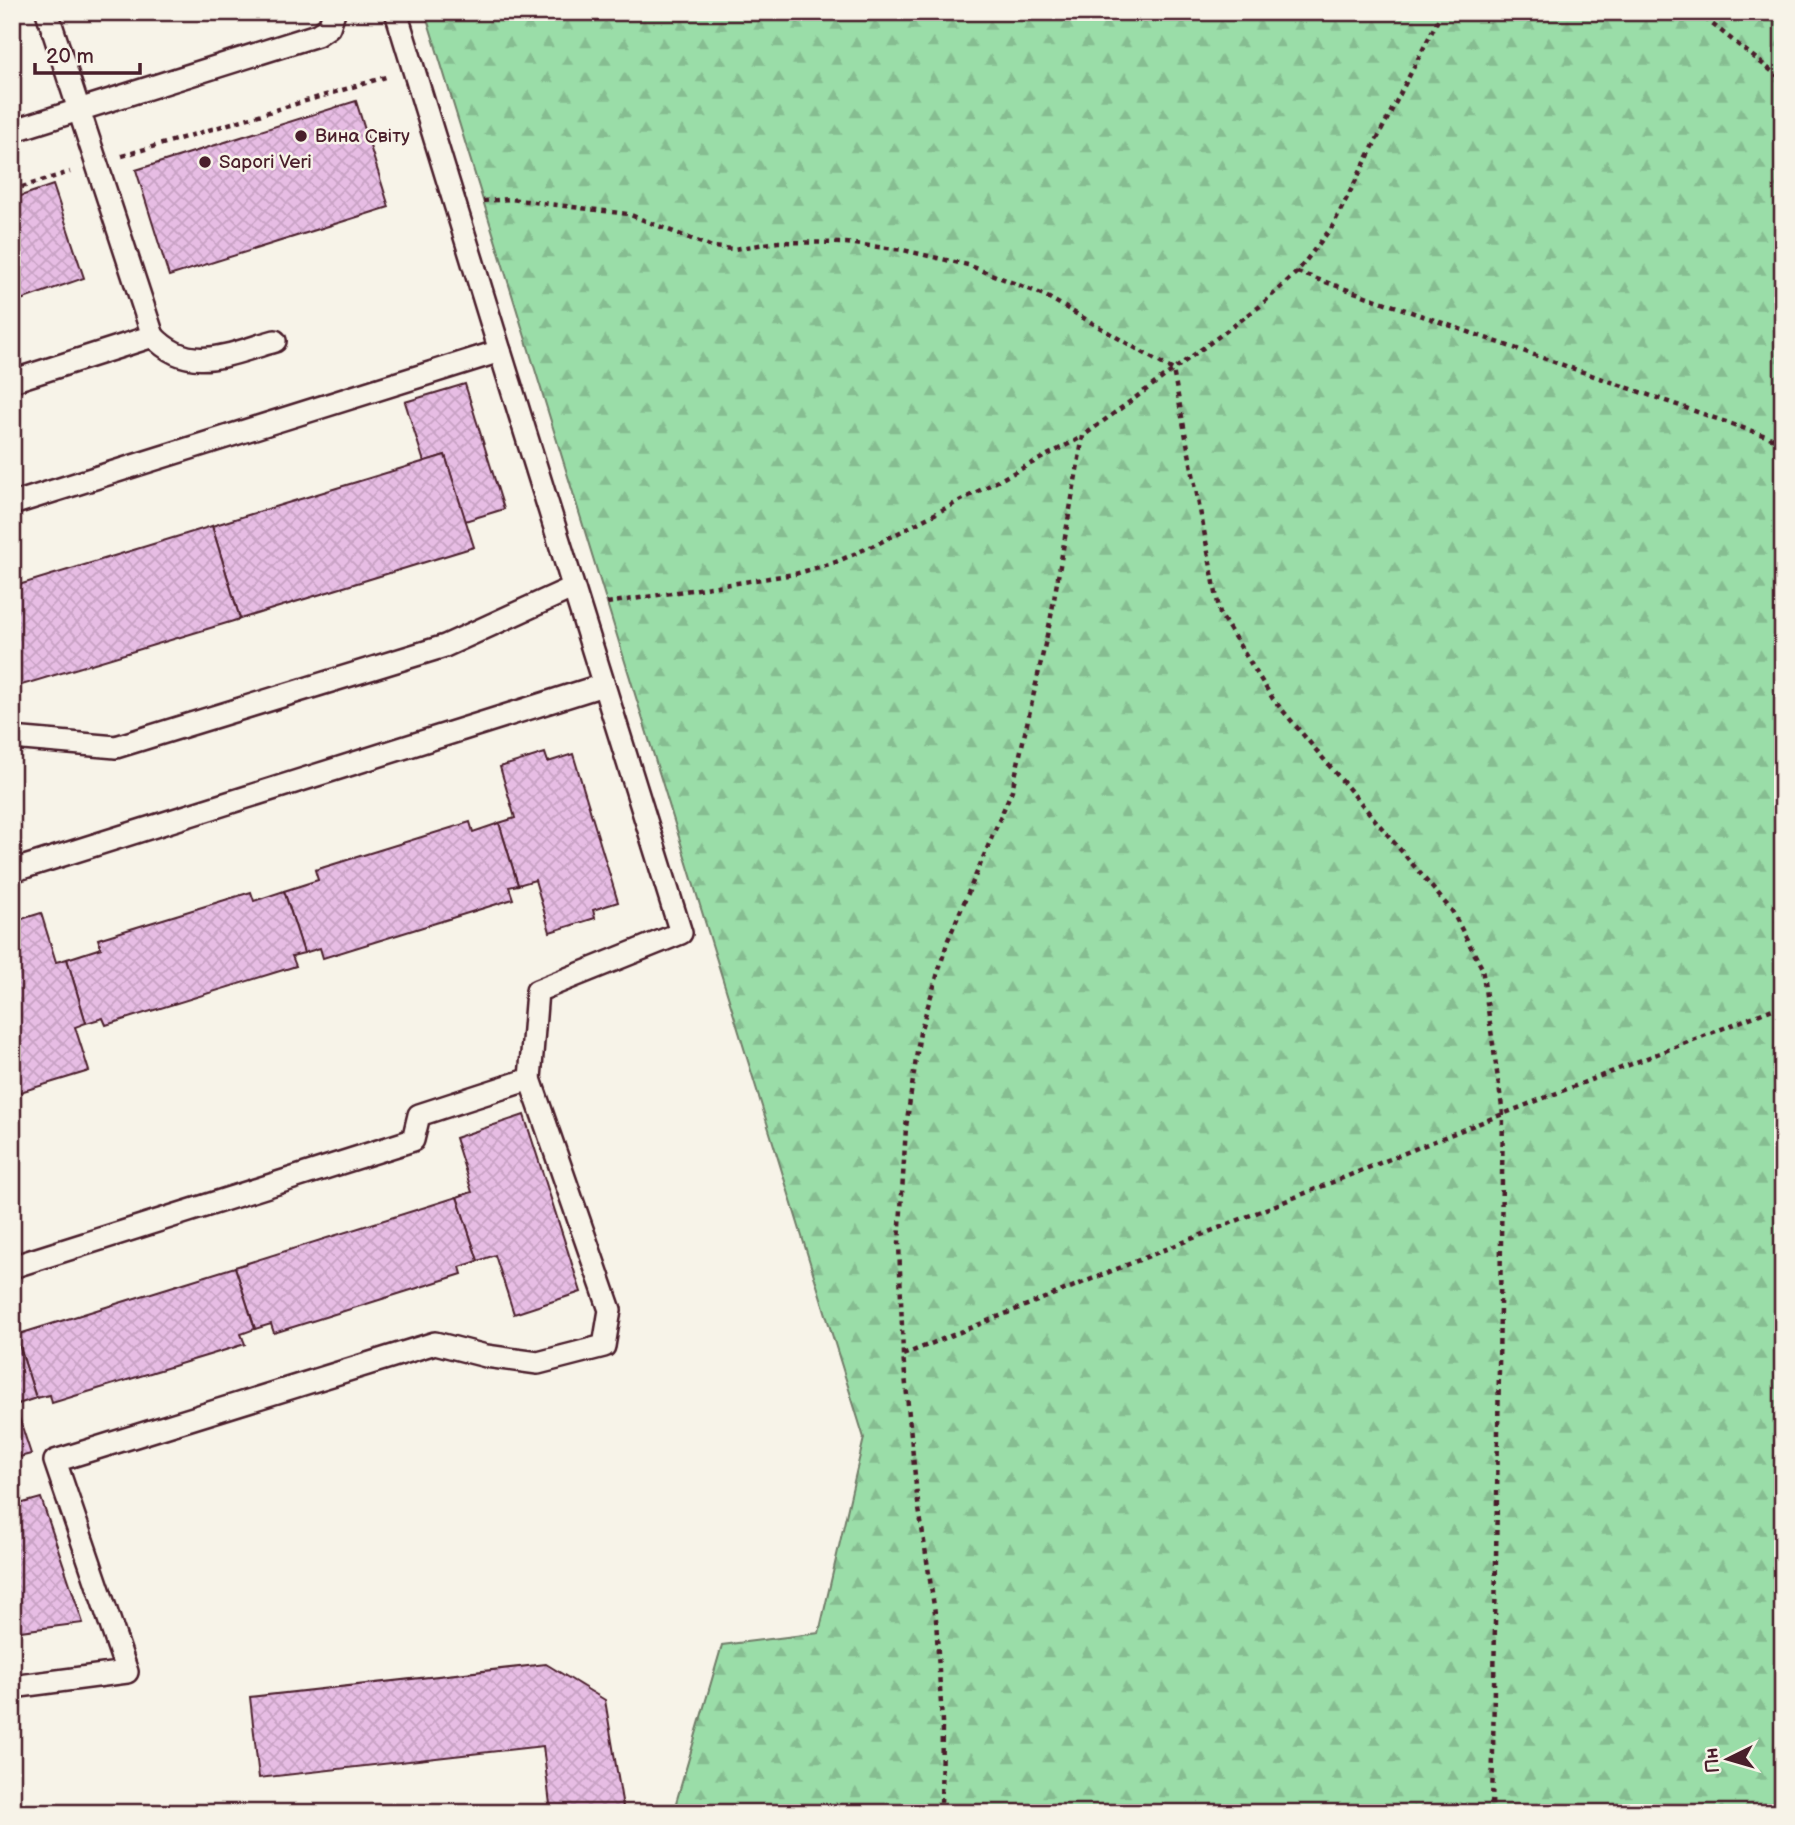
<svg xmlns="http://www.w3.org/2000/svg" width="1795" height="1825" font-family="'Balsamiq Sans',sans-serif">
  <style>
    .forest { fill: url(#forest-firs); stroke: #727e6a; stroke-width: 2 }
    .building { fill: url(#building-cross-hatch); stroke: #4a1f2b; stroke-width: 2 }
    .lines { fill: none; stroke-linecap: round; stroke-linejoin: round }
    .service-casing { stroke: #4a1f2b; stroke-width: 26 }
    .path { stroke: #4a1f2b; stroke-width: 4.5; stroke-dasharray: 5 5; stroke-linecap: butt }
    .service { stroke: #f7f3e8; stroke-width: 21 }
    .poi-dot { fill: #4a1f2b; stroke: #f7f3e8; stroke-width: 2.5 }
    .labels { text-anchor: middle; dominant-baseline: central; stroke-width: 5; stroke-linejoin: round; paint-order: stroke }
    .poi-label { font-size: 19px; fill: #4a1f2b; stroke: #f7f3e8; text-anchor: start }
  </style>
  <defs>
    <pattern id="forest-firs" width="22" height="20" patternUnits="userSpaceOnUse" patternTransform="scale(1.75)"><rect width="22" height="20" fill="#9adda8"/><path d="M5 1l3.5 6h-7zM16 11l3.5 6h-7z" fill="#86bd91"/></pattern>
    <pattern id="building-cross-hatch" width="8" height="8" patternUnits="userSpaceOnUse" patternTransform="scale(1.75)"><rect width="8" height="8" fill="#e7bde4"/><path d="M0 0l8 8M0 8l8-8" fill="none" stroke="#c8a2c4"/></pattern>
  </defs>
  <rect width="100%" height="100%" fill="#f7f3e8"/>
  <filter id="ink" filterUnits="userSpaceOnUse"><feTurbulence type="fractalNoise" baseFrequency=".0143" numOctaves="2"/><feDisplacementMap in="SourceGraphic" scale="14" xChannelSelector="R" yChannelSelector="G"/><feConvolveMatrix kernelMatrix="1 2 1 2 8 2 1 2 1" color-interpolation-filters="sRGB"/></filter>
  <g filter="url(#ink)">
    <polygon class="forest" points="425,12 1783,12 1783,1813 673,1813 722,1645 819,1633 864,1438"/>
    <g class="building">
      <polygon points="356,101 389,207 169,276 136,170"/>
      <polygon points="53,185 84,278 12,303 12,199"/>
      <polygon points="465,384 504,509 465,521 445,455 424,462 405,402"/>
      <polygon points="445,455 474,547 240,619 212,526"/>
      <polygon points="212,526 240,619 12,688 12,587"/>
      <polygon points="545,753 548,762 573,754 618,902 593,910 595,918 550,932 535,880 518,885 499,823 515,818 500,767"/>
      <polygon points="470,822 473,832 499,823 518,885 509,887 513,899 323,958 320,948 304,953 284,891 318,880 315,870"/>
      <polygon points="284,891 304,953 292,956 296,966 106,1025 103,1018 86,1023 67,959 101,948 98,939 251,892 254,901"/>
      <polygon points="41,913 56,962 67,959 86,1023 75,1027 89,1071 17,1093 12,1079 12,922"/>
      <polygon points="524,1115 581,1292 514,1314 495,1255 478,1261 457,1197 472,1192 455,1138"/>
      <polygon points="457,1197 478,1261 460,1267 462,1274 274,1333 271,1324 255,1329 235,1267"/>
      <polygon points="235,1267 255,1329 241,1334 245,1344 52,1403 50,1395 36,1398 16,1335"/>
      <polygon points="16,1335 36,1398 15,1405 31,1454 12,1459 12,1336"/>
      <polygon points="41,1498 83,1623 12,1632 12,1506"/>
      <polygon points="546,1664 605,1700 624,1813 551,1813 543,1746 259,1778 250,1697"/>
    </g>
    <g class="lines">
      <g class="service-casing">
        <g id="service">
          <polyline points="47,12 153,336"/>
          <polyline points="396,12 500,351"/>
          <polyline points="12,131 317,35 329,27 334,12"/>
          <path d="M 12,381 L 153,336 C 190,376 230,353 275,341"/>
          <polyline points="12,504 500,351 681,933 537,991 530,1079"/>
          <polyline points="12,738 116,747 445,646 572,588"/>
          <polyline points="12,871 603,685"/>
          <polyline points="12,1267 413,1140 419,1115 530,1079 610,1310 604,1346 538,1363 486,1356 435,1343 55,1461 127,1672 12,1687"/>
        </g>
      </g>
      <g class="path">
        <polyline points="1697,12 1783,80"/>
        <polyline points="122,156 389,76"/>
        <polyline points="12,190 70,172"/>
        <polyline points="483,201 510,199 628,214 712,247 734,249 778,242 846,243 903,250 968,265 1044,295 1173,370 1220,614 1273,699 1452,911 1482,968 1503,1114 1492,1813"/>
        <polyline points="1297,272 1783,442"/>
        <polyline points="607,603 795,574 836,562 879,543 1082,437"/>
        <polyline points="903,1355 1467,1128 1783,1005"/>
        <polyline points="941,1813 942,1722 936,1619 917,1496 903,1355 899,1243 906,1127 920,1032 948,940 1012,790 1050,622 1083,436 1259,307 1297,272 1332,227 1442,12"/>
      </g>
      <use href="#service" class="service"/>
    </g>
  </g>
  <g class="poi-dot">
    <circle cx="301" cy="136" r="7"/>
    <circle cx="205" cy="162" r="7"/>
  </g>
  <g class="labels">
    <g class="poi-label">
      <text x="315" y="136">Вина Світу</text>
      <text x="219" y="162">Sapori Veri</text>
    </g>
  </g>
  <rect width="1795" height="1825" fill="none" stroke="#f7f3e8" stroke-width="42"/>
  <rect x="21" y="21" width="1753" height="1783" fill="none" stroke="#4a1f2b" stroke-width="2.5" filter="url(#ink)"/>
  <g transform="translate(1728 1759) rotate(265)" stroke="#f7f3e8" stroke-width="5" paint-order="stroke">
  <path d="M0-5L12 26L0 18L-12 26Z" fill="#4a1f2b"/>
  <text y="-10" font-size="19" font-weight="bold" text-anchor="middle" fill="#4a1f2b">Пн</text>
  </g>
  <path d="M35 63v10h105v-10" fill="none" stroke="#4a1f2b" stroke-width="3.5"/>
  <text x="46" y="63" font-size="21" fill="#4a1f2b" stroke="#f7f3e8" stroke-width="5" paint-order="stroke">20 m</text>
</svg>
